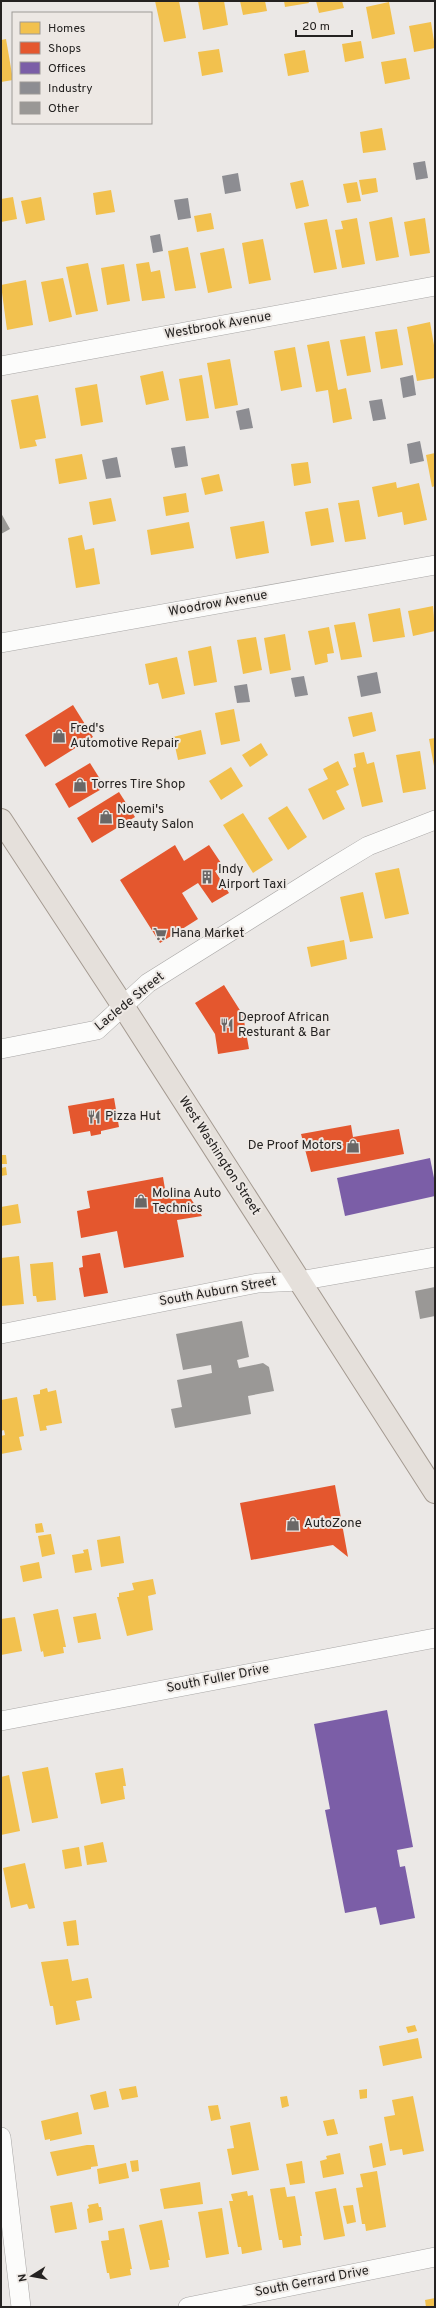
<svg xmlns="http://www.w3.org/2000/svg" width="436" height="2308" font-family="Overpass,sans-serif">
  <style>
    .homes { fill: #f2c14e }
    .shops { fill: #e4572e }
    .offices { fill: #7b5ea7 }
    .industry { fill: #8d8d92 }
    .building { fill: #9a9896 }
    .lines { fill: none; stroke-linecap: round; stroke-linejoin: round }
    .minor-casing { stroke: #a9a7a6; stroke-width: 20 }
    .major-casing { stroke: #a49a91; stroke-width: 24 }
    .minor { stroke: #fcfcfb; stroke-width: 19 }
    .major { stroke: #e5e0db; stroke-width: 22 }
    .labels { text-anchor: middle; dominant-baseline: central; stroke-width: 4; stroke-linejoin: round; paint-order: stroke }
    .street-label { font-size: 13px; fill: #242221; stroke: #ede8e4 }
    .poi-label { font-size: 13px; fill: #242221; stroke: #ede8e4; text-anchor: start }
  </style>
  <rect width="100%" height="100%" fill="#ebe8e6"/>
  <g class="homes">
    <polygon points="155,1 179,1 186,38 164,42"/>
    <polygon points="198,1 224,1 228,25 203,30"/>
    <polygon points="240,1 265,1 267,11 243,15"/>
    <polygon points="284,1 308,1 309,3 285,7"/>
    <polygon points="316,1 342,1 344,8 319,13"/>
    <polygon points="389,2 395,34 372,39 366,7"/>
    <polygon points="431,22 435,48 414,52 409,26"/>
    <polygon points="6,39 13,80 1,82 1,40"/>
    <polygon points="361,41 364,58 345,62 342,44"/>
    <polygon points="219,49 223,72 202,76 198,52"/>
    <polygon points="305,50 309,72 288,76 284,54"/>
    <polygon points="406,58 410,79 385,84 381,62"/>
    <polygon points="382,128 386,150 363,153 360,132"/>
    <polygon points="376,178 378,192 362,195 359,180"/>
    <polygon points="303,180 309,206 296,209 290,183"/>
    <polygon points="357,182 361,201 347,203 343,184"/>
    <polygon points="111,190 115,212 96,215 93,193"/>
    <polygon points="13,197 17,219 1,222 1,199"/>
    <polygon points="41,197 45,220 26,224 21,201"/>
    <polygon points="211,213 214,229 197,232 194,216"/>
    <polygon points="392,217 399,257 376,261 369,222"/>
    <polygon points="357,218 365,264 342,268 335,230 343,229 341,221"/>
    <polygon points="425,218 430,253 410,256 404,222"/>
    <polygon points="327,219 337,269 314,273 304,223"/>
    <polygon points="263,239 271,280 249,284 242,243"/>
    <polygon points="188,247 196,288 175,291 168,251"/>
    <polygon points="224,248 232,288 208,293 200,253"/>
    <polygon points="149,262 151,272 160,270 165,298 142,301 136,264"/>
    <polygon points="88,263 98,311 76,315 66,267"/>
    <polygon points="124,264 130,301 107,305 101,268"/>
    <polygon points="63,278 72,317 49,322 41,282"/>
    <polygon points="26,280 33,325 7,330 1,285"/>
    <polygon points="430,322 435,351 435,378 417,381 407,327"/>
    <polygon points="397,329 403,365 381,369 375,332"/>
    <polygon points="365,336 371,372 347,376 340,340"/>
    <polygon points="329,341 338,390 346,388 352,419 333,423 328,390 316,392 307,345"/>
    <polygon points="295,347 302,387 281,391 274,351"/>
    <polygon points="230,359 238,405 215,409 207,363"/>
    <polygon points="163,371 169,400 146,405 140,376"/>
    <polygon points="202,375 209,418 186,421 179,379"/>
    <polygon points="97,384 103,422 81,426 75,388"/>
    <polygon points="38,395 46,438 35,440 37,446 20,449 11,400"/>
    <polygon points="435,453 435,486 432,487 426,455"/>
    <polygon points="82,454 87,479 59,484 55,459"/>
    <polygon points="308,462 311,483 294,486 291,464"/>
    <polygon points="219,474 223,491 205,495 201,478"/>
    <polygon points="396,482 397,488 419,483 427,520 404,525 402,512 378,517 372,487"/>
    <polygon points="186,493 189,512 166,516 163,497"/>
    <polygon points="111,498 116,521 93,525 89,502"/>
    <polygon points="359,500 366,539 345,542 338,503"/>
    <polygon points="328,508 334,542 311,546 305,512"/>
    <polygon points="264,521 269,553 236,559 230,527"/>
    <polygon points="189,522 194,548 151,555 147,530"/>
    <polygon points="82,535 85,550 94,548 100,584 76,588 68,538"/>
    <polygon points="433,606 435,631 413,636 408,611"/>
    <polygon points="400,608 405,637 373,642 368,614"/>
    <polygon points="355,622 362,657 341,660 334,625"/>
    <polygon points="329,627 334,653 327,654 328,662 315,665 308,631"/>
    <polygon points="285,634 291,670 270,674 264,638"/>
    <polygon points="256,637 262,670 243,674 237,640"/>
    <polygon points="211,646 217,682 194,686 188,651"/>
    <polygon points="177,657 185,694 162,699 158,683 149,685 145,664"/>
    <polygon points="234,709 240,741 221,745 215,713"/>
    <polygon points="372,712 376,731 353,737 348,717"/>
    <polygon points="201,730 206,754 178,760 173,737"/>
    <polygon points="435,738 435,766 434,766 429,739"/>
    <polygon points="261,743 268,755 250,767 242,755"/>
    <polygon points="420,751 426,789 403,793 396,755"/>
    <polygon points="364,752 367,764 374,762 383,802 362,807 353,768 356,767 354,754"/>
    <polygon points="338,761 349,785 336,791 345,809 323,820 308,789 328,779 323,769"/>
    <polygon points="231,767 243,786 221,800 209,781"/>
    <polygon points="287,806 307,837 288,850 268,818"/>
    <polygon points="243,813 273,860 253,873 223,825"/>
    <polygon points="399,868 409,914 385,919 375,873"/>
    <polygon points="363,892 373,938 350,942 340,897"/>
    <polygon points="344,940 347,959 311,967 307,947"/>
    <polygon points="1,1155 6,1155 7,1164 1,1164"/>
    <polygon points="6,1167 7,1175 1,1176 1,1168"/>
    <polygon points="18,1204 21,1223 1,1226 1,1207"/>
    <polygon points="19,1256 24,1304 1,1306 1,1258"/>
    <polygon points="53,1262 56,1300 37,1302 36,1296 33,1296 30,1264"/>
    <polygon points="47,1388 48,1392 56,1390 62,1423 46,1426 47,1430 40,1431 33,1395 40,1394 40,1390"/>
    <polygon points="17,1397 24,1436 19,1437 22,1450 1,1454 1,1436 5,1435 4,1430 1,1431 1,1400"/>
    <polygon points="42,1523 44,1532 36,1533 35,1524"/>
    <polygon points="51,1534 55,1554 42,1557 38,1536"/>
    <polygon points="120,1536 124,1563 101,1567 97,1540"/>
    <polygon points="88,1549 92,1570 75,1573 72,1555 84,1553 83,1550"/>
    <polygon points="39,1562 42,1578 23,1582 20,1566"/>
    <polygon points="153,1579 156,1594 148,1596 153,1630 127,1636 117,1597 119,1597 119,1593 134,1590 132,1583"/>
    <polygon points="58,1609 66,1647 63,1647 64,1653 44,1657 43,1651 41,1652 33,1614"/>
    <polygon points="96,1613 101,1639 78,1643 73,1617"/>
    <polygon points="15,1617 22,1651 1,1655 1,1619"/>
    <polygon points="48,1767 58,1818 32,1823 22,1772"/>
    <polygon points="123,1768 126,1786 123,1786 125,1799 101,1804 95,1773"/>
    <polygon points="9,1775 20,1831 1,1835 1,1777"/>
    <polygon points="103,1842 107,1862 87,1865 84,1846"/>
    <polygon points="79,1847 82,1866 65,1869 62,1850"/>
    <polygon points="25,1863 35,1908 29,1909 27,1904 11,1908 3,1868"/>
    <polygon points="76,1920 79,1945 67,1946 63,1922"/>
    <polygon points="68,1959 72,1981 88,1978 92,1998 76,2001 80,2020 56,2025 53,2006 50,2006 41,1962"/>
    <polygon points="415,2025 417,2031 408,2033 406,2027"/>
    <polygon points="418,2038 422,2058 383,2066 379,2046"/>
    <polygon points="136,2086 138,2097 122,2100 119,2089"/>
    <polygon points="367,2089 367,2098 360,2099 359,2090"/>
    <polygon points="106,2091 109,2107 94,2110 90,2095"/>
    <polygon points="287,2096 289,2106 282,2108 280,2097"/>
    <polygon points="413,2096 424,2151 403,2155 402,2149 390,2151 384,2117 395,2115 392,2100"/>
    <polygon points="218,2105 221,2119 211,2121 208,2106"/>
    <polygon points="78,2112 82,2134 50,2141 50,2139 45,2140 41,2121"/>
    <polygon points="334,2119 338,2134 327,2136 323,2121"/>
    <polygon points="250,2122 259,2170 232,2175 227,2149 234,2148 230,2126"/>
    <polygon points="382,2143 386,2165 373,2168 369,2146"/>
    <polygon points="87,2145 94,2145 98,2166 91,2167 91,2169 57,2176 50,2152"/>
    <polygon points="340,2153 344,2174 323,2178 320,2161 327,2159 326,2156"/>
    <polygon points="138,2160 139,2171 132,2172 130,2161"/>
    <polygon points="302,2161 305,2183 290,2185 286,2164"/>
    <polygon points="126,2163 129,2178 99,2184 97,2169"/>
    <polygon points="377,2171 386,2227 366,2231 365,2224 362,2224 356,2188 363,2187 360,2174"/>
    <polygon points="200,2182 203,2204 164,2209 160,2189"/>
    <polygon points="285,2187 287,2197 295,2196 302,2236 300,2236 301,2245 283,2248 282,2240 279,2240 270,2189"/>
    <polygon points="336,2188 345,2236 324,2240 315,2192"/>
    <polygon points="247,2191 248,2196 253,2195 262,2250 242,2254 241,2247 238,2247 229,2201 233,2201 231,2194"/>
    <polygon points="72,2202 77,2229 55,2233 50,2206"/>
    <polygon points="98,2203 99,2207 101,2207 103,2220 89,2223 87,2209 89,2208 88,2205"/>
    <polygon points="353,2205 356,2222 347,2224 343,2206"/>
    <polygon points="222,2208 229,2254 206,2258 198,2212"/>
    <polygon points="162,2220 170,2260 168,2260 169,2267 150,2270 139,2225"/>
    <polygon points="124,2228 132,2269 130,2269 131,2275 110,2279 109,2273 107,2273 101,2241 109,2240 108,2231"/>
    <polygon points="435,2298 435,2307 426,2307 425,2300"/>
  </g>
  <g class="shops">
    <polygon points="73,705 93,737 45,767 25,735"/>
    <polygon points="90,763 105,787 69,808 55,784"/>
    <polygon points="119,792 135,817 92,843 77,818"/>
    <polygon points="175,845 184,861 209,845 223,866 215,871 229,893 212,903 198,883 182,893 198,919 160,943 120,880"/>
    <polygon points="224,985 243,1015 249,1049 218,1054 215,1034 195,1003"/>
    <polygon points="114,1098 119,1127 101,1131 101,1134 91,1136 90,1131 73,1134 68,1106"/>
    <polygon points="351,1125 353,1137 399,1129 404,1154 311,1172 301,1134"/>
    <polygon points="163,1177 166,1195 186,1191 202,1216 177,1220 184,1257 124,1268 117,1231 81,1238 77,1211 90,1208 87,1191"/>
    <polygon points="100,1253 108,1293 84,1297 79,1268 83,1267 82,1256"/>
    <polygon points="335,1485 348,1557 333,1545 251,1560 240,1503"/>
  </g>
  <g class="offices">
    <polygon points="430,1158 435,1183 435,1196 345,1216 337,1178"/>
    <polygon points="387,1710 413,1847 397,1850 400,1867 405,1866 415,1918 380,1925 376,1907 345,1913 325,1810 330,1809 314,1724"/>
  </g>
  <g class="industry">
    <polygon points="425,161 428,178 416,180 413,163"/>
    <polygon points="238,173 241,191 225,194 222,176"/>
    <polygon points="188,198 191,218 178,220 174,200"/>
    <polygon points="160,234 163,251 153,253 150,236"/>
    <polygon points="413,375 416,395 403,398 400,378"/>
    <polygon points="382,399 386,419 373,421 369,401"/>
    <polygon points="249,408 253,428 240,430 236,411"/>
    <polygon points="420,441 424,461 410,464 407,444"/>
    <polygon points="185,446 188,466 175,468 171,448"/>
    <polygon points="117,457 121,477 106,479 102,460"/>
    <polygon points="377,672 381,693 361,697 357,676"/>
    <polygon points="304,676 308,695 295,697 291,678"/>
    <polygon points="247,684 250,702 237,703 234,686"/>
  </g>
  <g class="building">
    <polygon points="1,513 10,529 1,534"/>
    <polygon points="435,1287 435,1316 420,1319 415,1291"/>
    <polygon points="242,1321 249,1357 237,1360 239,1368 263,1363 269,1367 274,1391 248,1396 251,1414 175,1428 171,1409 182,1407 177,1380 212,1373 211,1365 183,1370 176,1334"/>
  </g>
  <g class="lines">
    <g class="minor-casing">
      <g id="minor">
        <polyline points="1,366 435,286"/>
        <polyline points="1,643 435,565"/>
        <polyline points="1,1049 97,1030 148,983 330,869 368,846 435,820"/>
        <polyline points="1,1334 258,1283 299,1281 435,1257"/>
        <polyline points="1,1721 435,1638"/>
        <polyline points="1,2137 21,2307"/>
        <polyline points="188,2307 435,2257"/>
      </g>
    </g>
    <g class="major-casing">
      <polyline id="major" points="1,820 123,1006 435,1492"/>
    </g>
    <use href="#minor" class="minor"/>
    <use href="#major" class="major"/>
  </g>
  <defs>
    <g id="shop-bare" transform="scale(1.08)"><path d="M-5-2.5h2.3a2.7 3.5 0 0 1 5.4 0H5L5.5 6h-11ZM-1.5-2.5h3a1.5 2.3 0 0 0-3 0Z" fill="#6a6766" stroke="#ede8e4" stroke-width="2.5" paint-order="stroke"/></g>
    <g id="building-bare" transform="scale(1.08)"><path d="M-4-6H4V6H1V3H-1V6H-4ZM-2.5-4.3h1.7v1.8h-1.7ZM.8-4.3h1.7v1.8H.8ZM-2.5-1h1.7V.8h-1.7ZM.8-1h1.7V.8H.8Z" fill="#6a6766" stroke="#ede8e4" stroke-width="2.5" paint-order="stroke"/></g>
    <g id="supermarket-bare" transform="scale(1.08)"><path d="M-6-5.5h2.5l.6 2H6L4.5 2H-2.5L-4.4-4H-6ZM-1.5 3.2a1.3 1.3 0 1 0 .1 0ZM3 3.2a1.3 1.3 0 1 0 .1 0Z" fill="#6a6766" stroke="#ede8e4" stroke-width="2.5" paint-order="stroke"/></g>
    <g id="restaurant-bare" transform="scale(1.08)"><path d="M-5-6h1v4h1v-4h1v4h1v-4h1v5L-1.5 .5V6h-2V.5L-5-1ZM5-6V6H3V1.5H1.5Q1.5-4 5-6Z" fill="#6a6766" stroke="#ede8e4" stroke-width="2.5" paint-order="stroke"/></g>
  </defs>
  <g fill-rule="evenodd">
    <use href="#shop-bare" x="59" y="736"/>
    <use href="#shop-bare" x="80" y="785"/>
    <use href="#shop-bare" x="106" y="817"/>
    <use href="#building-bare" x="207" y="877"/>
    <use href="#supermarket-bare" x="160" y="934"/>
    <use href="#restaurant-bare" x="227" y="1025"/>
    <use href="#restaurant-bare" x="94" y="1117"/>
    <use href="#shop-bare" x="353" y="1146"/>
    <use href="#shop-bare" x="141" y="1201"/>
    <use href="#shop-bare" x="293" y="1524"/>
  </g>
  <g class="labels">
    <g class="street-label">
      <text transform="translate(218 326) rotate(-10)">Westbrook Avenue</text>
      <text transform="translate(218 604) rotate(-10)">Woodrow Avenue</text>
      <text transform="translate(130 1002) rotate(-39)">Laclede Street</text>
      <text transform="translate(219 1156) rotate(57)">West Washington Street</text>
      <text transform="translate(218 1292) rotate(-10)">South Auburn Street</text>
      <text transform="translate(218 1679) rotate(-11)">South Fuller Drive</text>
      <text transform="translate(312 2282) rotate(-11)">South Gerrard Drive</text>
    </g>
    <g class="poi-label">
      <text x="70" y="729">Fred's<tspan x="70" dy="15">Automotive Repair</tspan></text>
      <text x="91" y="785">Torres Tire Shop</text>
      <text x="117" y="810">Noemi's<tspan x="117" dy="15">Beauty Salon</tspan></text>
      <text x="218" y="870">Indy<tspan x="218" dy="15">Airport Taxi</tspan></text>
      <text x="171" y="934">Hana Market</text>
      <text x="238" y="1018">Deproof African<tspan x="238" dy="15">Resturant &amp; Bar</tspan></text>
      <text x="105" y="1117">Pizza Hut</text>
      <text x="342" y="1146" text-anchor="end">De Proof Motors</text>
      <text x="152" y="1194">Molina Auto<tspan x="152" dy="15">Technics</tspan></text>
      <text x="304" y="1524">AutoZone</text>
    </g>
  </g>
  <rect width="436" height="2308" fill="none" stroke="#242221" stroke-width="4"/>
  <rect x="12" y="12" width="140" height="112" fill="#ede8e4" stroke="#9d9996"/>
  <rect x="20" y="22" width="20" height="12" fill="#f2c14e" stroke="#9d9996"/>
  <text x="48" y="32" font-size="12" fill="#242221">Homes</text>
  <rect x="20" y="42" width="20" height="12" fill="#e4572e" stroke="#9d9996"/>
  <text x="48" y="52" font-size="12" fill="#242221">Shops</text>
  <rect x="20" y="62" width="20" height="12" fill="#7b5ea7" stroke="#9d9996"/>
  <text x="48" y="72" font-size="12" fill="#242221">Offices</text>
  <rect x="20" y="82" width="20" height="12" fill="#8d8d92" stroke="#9d9996"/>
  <text x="48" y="92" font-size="12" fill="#242221">Industry</text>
  <rect x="20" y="102" width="20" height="12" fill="#9a9896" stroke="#9d9996"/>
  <text x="48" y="112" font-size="12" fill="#242221">Other</text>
  <g transform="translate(32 2276) rotate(259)" stroke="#ede8e4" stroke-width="3" paint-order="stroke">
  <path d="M0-3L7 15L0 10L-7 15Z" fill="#242221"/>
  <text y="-6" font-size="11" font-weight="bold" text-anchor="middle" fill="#242221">N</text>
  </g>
  <path d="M296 30v6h56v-6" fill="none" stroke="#242221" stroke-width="2"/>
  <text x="302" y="30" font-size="12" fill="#242221" stroke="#ede8e4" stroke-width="3" paint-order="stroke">20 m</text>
</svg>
